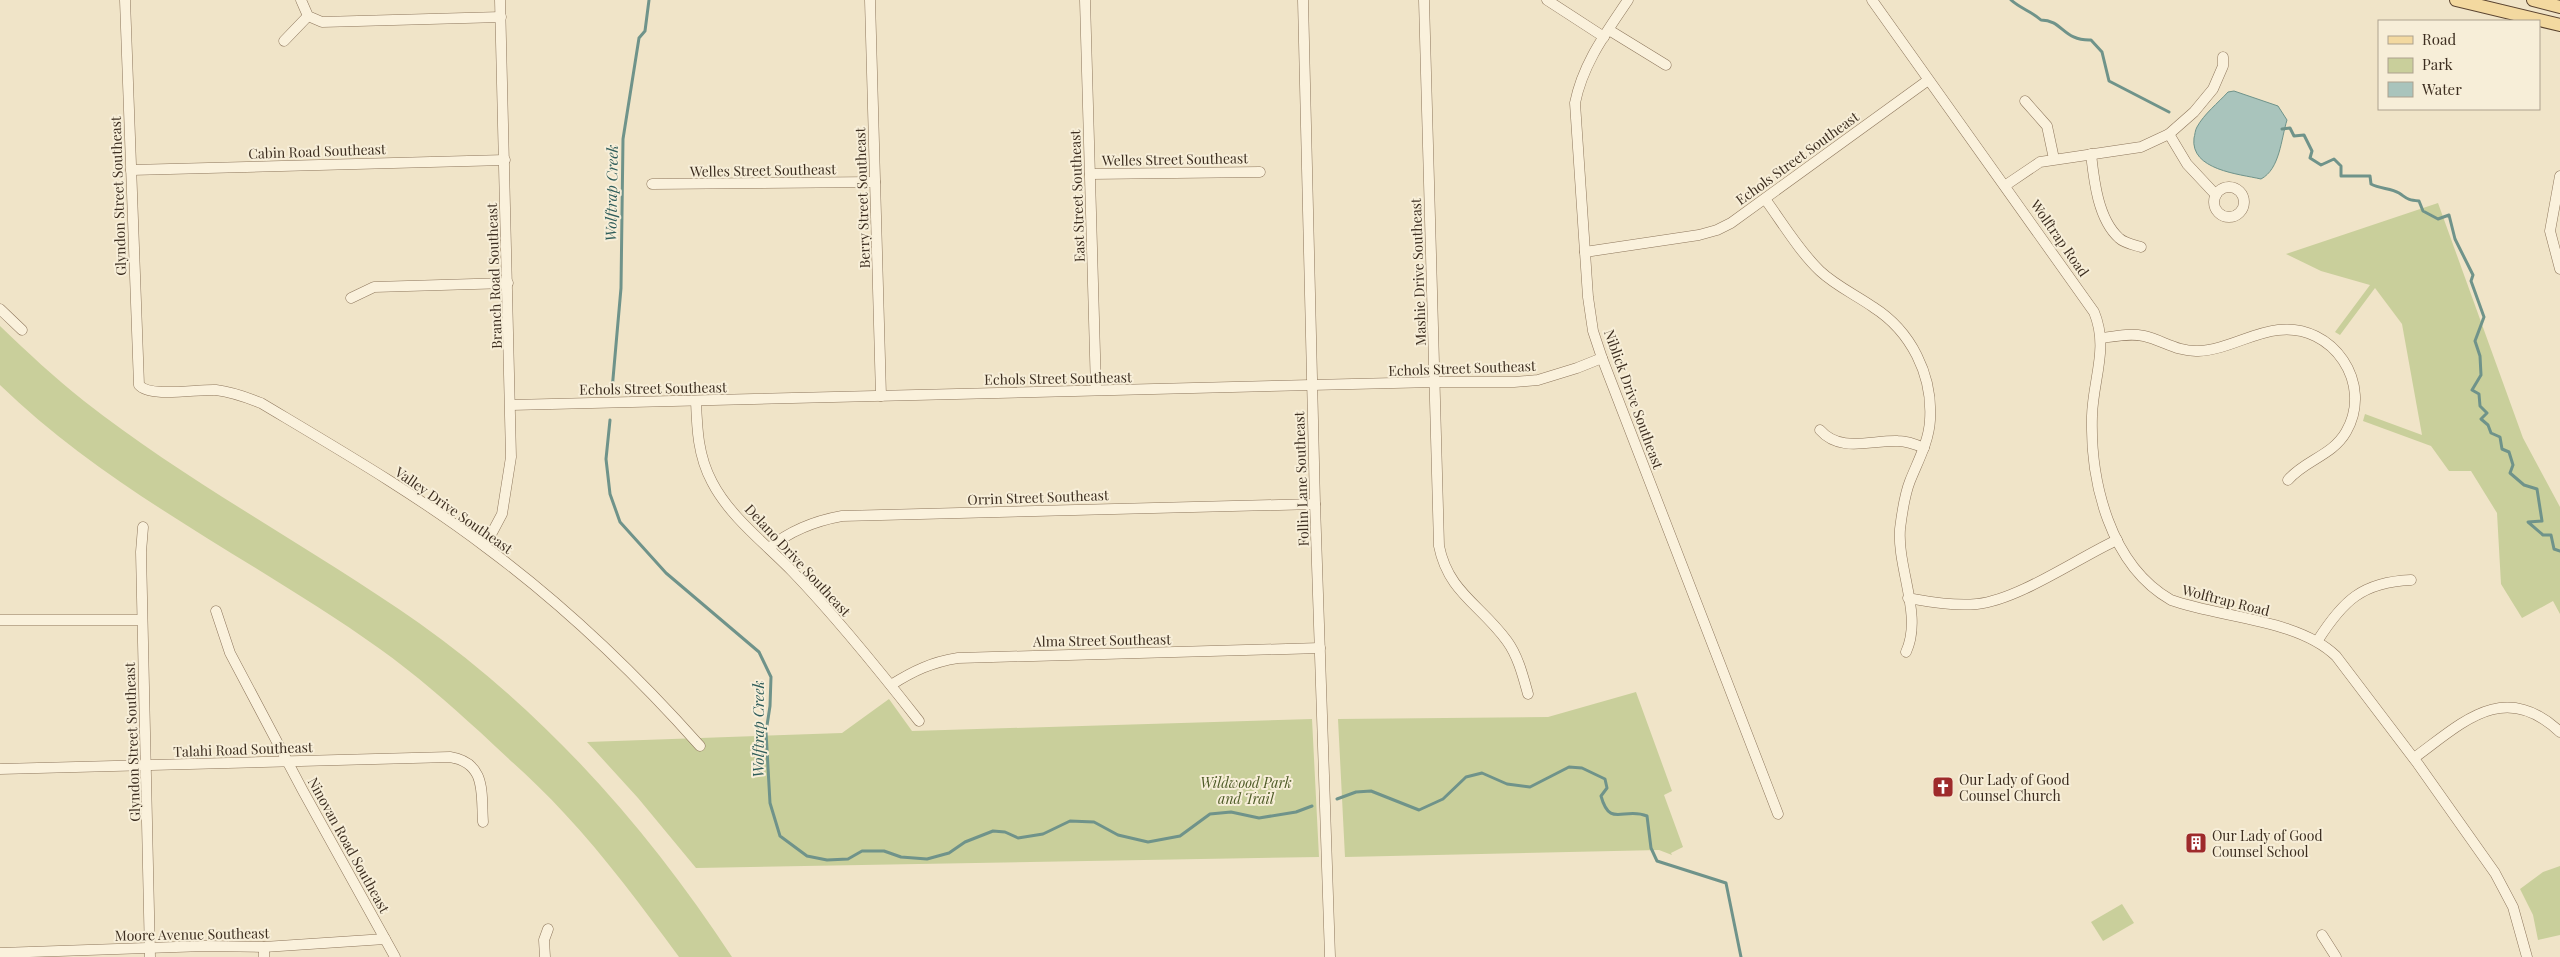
<svg xmlns="http://www.w3.org/2000/svg" width="2560" height="957" font-family="'Playfair Display',serif">
  <style>
    .green { fill: #c9cf9b }
    .water { fill: #a9c4bc; stroke: #6f938a }
    .lines { fill: none; stroke-linecap: round; stroke-linejoin: round }
    .stream { stroke: #6f938a; stroke-width: 3 }
    .minor-casing { stroke: #8d765c; stroke-width: 11 }
    .major-casing { stroke: #5b4430; stroke-width: 14 }
    .minor { stroke: #faf1dc; stroke-width: 10 }
    .major { stroke: #f3d9a0; stroke-width: 12 }
    .labels { text-anchor: middle; dominant-baseline: central; stroke-width: 4; stroke-linejoin: round; paint-order: stroke }
    .street-label { font-size: 14px; fill: #3d2e20; stroke: #f7eed8 }
    .poi-label { font-size: 14px; fill: #3d2e20; stroke: #f7eed8; text-anchor: start }
    .park-label { font-size: 14px; font-style: italic; fill: #4d5a26; stroke: #f7eed8 }
    .water-label { font-size: 15px; font-style: italic; fill: #2f5d5a; stroke: #f7eed8 }
  </style>
  <rect width="100%" height="100%" fill="#f0e4c8"/>
  <g class="green">
    <polygon points="2438,203 2523,438 2560,507 2560,614 2553,601 2522,618 2501,584 2497,513 2471,471 2449,471 2431,446 2363,421 2365,414 2422,435 2402,324 2375,288 2340,335 2335,332 2370,285 2321,271 2286,254"/>
    <path d="M 0,326 C 27,352 55,378 84,401 C 190,484 309,546 419,623 C 545,712 648,829 732,957 L 679,957 C 643,908 606,858 564,813 C 538,784 508,759 480,732 C 448,703 415,674 380,649 C 255,560 111,493 0,385 Z"/>
    <polygon points="1636,692 1672,791 1664,795 1683,847 1671,853 1672,855 1659,850 1345,857 1338,719 1548,717"/>
    <polygon points="889,699 912,731 1312,719 1319,857 696,868 638,798 587,742 842,733"/>
    <polygon points="2560,866 2560,935 2538,940 2533,915 2520,889 2543,872"/>
    <polygon points="2122,904 2134,923 2103,941 2091,922"/>
  </g>
  <path class="water" d="M 2234,91 L 2278,106 L 2287,120 C 2281,139 2280,169 2261,179 C 2239,174 2190,170 2194,138 C 2195,135 2195,130 2197,127 C 2204,114 2218,103 2228,92 Z"/>
  <g class="lines">
    <g class="stream">
      <path d="M 2011,0 C 2021,9 2031,11 2041,20 C 2063,20 2063,41 2091,40 L 2102,52 L 2109,81 L 2169,112"/>
      <path d="M 2282,129 L 2290,128 L 2294,136 L 2304,135 L 2312,151 L 2310,158 L 2321,165 L 2334,159 L 2341,166 L 2341,176 L 2370,176 L 2371,184 C 2380,189 2391,188 2399,193 C 2408,199 2407,200 2419,201 L 2423,211 L 2438,219 L 2449,215 L 2455,239 L 2473,275 L 2471,281 L 2484,317 L 2475,341 L 2480,356 L 2481,375 L 2472,390 L 2479,394 L 2480,406 L 2487,413 L 2481,419 L 2488,425 L 2491,433 L 2500,437 L 2502,449 L 2509,452 L 2513,465 L 2510,473 L 2524,485 L 2537,489 L 2542,521 L 2528,522 L 2543,535 L 2551,535 L 2554,549 L 2560,551"/>
      <polyline points="612,390 621,288 623,139 639,38 645,31 649,0"/>
      <polyline points="610,420 606,459 610,494 620,522 666,573 759,652 771,677 770,706 766,732 770,803 780,836 807,856 827,860 848,859 862,851 884,851 901,857 927,859 949,853 965,842 993,831 1005,832 1018,838 1043,834 1070,821 1094,822 1118,835 1148,842 1180,836 1210,814 1231,812 1259,818 1296,812 1312,806"/>
      <path d="M 1337,799 L 1356,792 L 1371,791 L 1419,810 L 1443,799 L 1466,777 L 1482,773 L 1507,784 L 1530,787 L 1569,767 L 1582,768 L 1605,779 L 1607,788 L 1601,796 C 1610,829 1624,806 1647,816 L 1651,848 L 1657,861 L 1726,883 L 1741,957"/>
    </g>
    <g class="minor-casing">
      <g id="minor">
        <path d="M 125,0 L 139,385 C 150,398 197,389 216,390 C 232,392 246,397 261,403 C 338,449 416,494 487,548 C 565,606 635,673 700,746"/>
        <polyline points="301,0 308,16 322,22 501,17"/>
        <polyline points="870,0 881,396"/>
        <polyline points="1085,0 1096,390"/>
        <polyline points="1303,0 1315,504 1330,957"/>
        <path d="M 1424,0 L 1439,546 C 1448,592 1481,605 1507,641 C 1518,656 1523,676 1528,694"/>
        <polyline points="1547,0 1604,37"/>
        <path d="M 1628,0 C 1606,33 1583,63 1575,103 L 1588,297 L 1593,331 L 1602,358 L 1778,814"/>
        <path d="M 1872,0 L 2094,312 C 2109,348 2093,379 2092,416 C 2090,482 2110,565 2171,600 C 2221,618 2298,619 2336,656 L 2418,764 L 2495,873 L 2513,907 L 2527,957"/>
        <polyline points="1609,30 1666,65"/>
        <polyline points="284,41 308,16"/>
        <polyline points="2025,101 2047,126 2054,159"/>
        <polyline points="2169,134 2187,164 2216,195"/>
        <path d="M 2091,154 C 2094,181 2098,219 2119,238 C 2124,243 2134,245 2141,247"/>
        <polyline points="131,170 505,160"/>
        <polyline points="1090,174 1260,172"/>
        <polyline points="2560,176 2550,231 2560,269"/>
        <polyline points="652,184 875,182"/>
        <polyline points="2006,185 2040,162 2141,147 2169,134 2194,112 2213,89 2223,66 2223,57"/>
        <circle cx="2229" cy="202" r="15"/>
        <path d="M 1765,199 C 1782,222 1799,251 1820,271 C 1836,286 1856,295 1873,307 C 1911,331 1933,375 1930,420 C 1929,441 1918,461 1910,481 C 1904,496 1902,513 1900,529 C 1897,568 1923,616 1906,652"/>
        <polyline points="1585,252 1699,235 1717,230 1731,223 1927,81"/>
        <polyline points="351,298 374,287 508,283"/>
        <polyline points="0,309 22,330"/>
        <path d="M 2102,338 C 2116,336 2130,333 2144,336 C 2162,340 2178,352 2198,351 C 2226,350 2251,333 2278,330 C 2333,323 2374,384 2346,432 C 2332,456 2305,460 2288,480"/>
        <path d="M 696,401 C 697,429 698,456 712,482 C 730,517 766,544 793,572 C 838,619 879,670 919,721"/>
        <polyline points="511,405 1435,382 1514,382 1538,380 1577,368 1602,358"/>
        <path d="M 1820,430 C 1840,453 1871,440 1898,441 C 1907,441 1915,444 1924,448"/>
        <polyline points="143,527 141,552 150,957"/>
        <polyline points="485,546 502,514 511,457 500,0"/>
        <path d="M 769,548 C 791,530 814,521 842,516 L 1315,504"/>
        <path d="M 1908,598 C 1931,602 1953,606 1977,604 C 2018,600 2078,558 2117,540"/>
        <polyline points="216,611 230,653 303,791 395,957"/>
        <polyline points="0,620 142,620"/>
        <path d="M 2318,640 C 2343,601 2362,582 2411,580"/>
        <path d="M 891,685 C 913,671 932,662 958,658 L 1320,648"/>
        <path d="M 2414,758 C 2462,723 2504,679 2560,732"/>
        <path d="M 0,769 L 450,757 C 487,763 481,794 483,822"/>
        <polyline points="2322,935 2336,957"/>
        <polyline points="264,947 264,957"/>
        <polyline points="0,953 205,946 264,947 385,939"/>
        <polyline points="545,957 544,940 548,929"/>
      </g>
    </g>
    <g class="major-casing">
      <g id="major">
        <polyline points="2456,0 2560,25"/>
        <polyline points="2533,0 2560,7"/>
      </g>
    </g>
    <use href="#minor" class="minor"/>
    <use href="#major" class="major"/>
  </g>
  <defs>
    <g id="church-square" transform="scale(1.125)"><rect x="-9" y="-9" width="18" height="18" rx="4" fill="#9e2a2b" stroke="#f7eed8"/><path d="M-1.2-6h2.4v3.5h3.3v2.4h-3.3V6h-2.4V-.1h-3.3v-2.4h3.3Z" fill="#fff"/></g>
    <g id="building-square" transform="scale(1.125)"><rect x="-9" y="-9" width="18" height="18" rx="4" fill="#9e2a2b" stroke="#f7eed8"/><path d="M-4-6H4V6H1V3H-1V6H-4ZM-2.5-4.3h1.7v1.8h-1.7ZM.8-4.3h1.7v1.8H.8ZM-2.5-1h1.7V.8h-1.7ZM.8-1h1.7V.8H.8Z" fill="#fff"/></g>
  </defs>
  <g fill-rule="evenodd">
    <use href="#church-square" x="1943" y="787"/>
    <use href="#building-square" x="2196" y="843"/>
  </g>
  <g class="labels">
    <g class="street-label">
      <text transform="translate(317 151) rotate(-2)">Cabin Road Southeast</text>
      <text transform="translate(1797 158) rotate(-36)">Echols Street Southeast</text>
      <text transform="translate(1175 159) rotate(-1)">Welles Street Southeast</text>
      <text transform="translate(763 170) rotate(-1)">Welles Street Southeast</text>
      <text transform="translate(118 196) rotate(-92)">Glyndon Street Southeast</text>
      <text transform="translate(1077 196) rotate(-92)">East Street Southeast</text>
      <text transform="translate(862 198) rotate(-92)">Berry Street Southeast</text>
      <text transform="translate(2060 238) rotate(55)">Wolftrap Road</text>
      <text transform="translate(1418 272) rotate(-92)">Mashie Drive Southeast</text>
      <text transform="translate(494 276) rotate(-92)">Branch Road Southeast</text>
      <text transform="translate(1462 368) rotate(-2)">Echols Street Southeast</text>
      <text transform="translate(1058 378) rotate(-1)">Echols Street Southeast</text>
      <text transform="translate(653 388) rotate(-1)">Echols Street Southeast</text>
      <text transform="translate(1634 399) rotate(70)">Niblick Drive Southeast</text>
      <text transform="translate(1301 479) rotate(-92)">Follin Lane Southeast</text>
      <text transform="translate(1038 497) rotate(-2)">Orrin Street Southeast</text>
      <text transform="translate(454 510) rotate(35)">Valley Drive Southeast</text>
      <text transform="translate(798 560) rotate(47)">Delano Drive Southeast</text>
      <text transform="translate(2226 600) rotate(14)">Wolftrap Road</text>
      <text transform="translate(1102 640) rotate(-1)">Alma Street Southeast</text>
      <text transform="translate(132 742) rotate(-92)">Glyndon Street Southeast</text>
      <text transform="translate(243 749) rotate(-2)">Talahi Road Southeast</text>
      <text transform="translate(349 845) rotate(61)">Ninovan Road Southeast</text>
      <text transform="translate(192 934) rotate(-1)">Moore Avenue Southeast</text>
    </g>
    <g class="poi-label">
      <text x="1959" y="779">Our Lady of Good<tspan x="1959" dy="16">Counsel Church</tspan></text>
      <text x="2212" y="835">Our Lady of Good<tspan x="2212" dy="16">Counsel School</tspan></text>
    </g>
    <g class="park-label">
      <text x="1246" y="782">Wildwood Park<tspan x="1246" dy="16">and Trail</tspan></text>
    </g>
    <g class="water-label">
      <text transform="translate(611 193) rotate(-89)">Wolftrap Creek</text>
      <text transform="translate(758 729) rotate(-90)">Wolftrap Creek</text>
    </g>
  </g>
  <rect x="2378" y="20" width="162" height="90" fill="#f7eed8" stroke="#ada18e"/>
  <rect x="2388" y="36" width="25" height="8" fill="#f3d9a0" stroke="#ada18e"/>
  <text x="2422" y="45" font-size="15" fill="#3d2e20">Road</text>
  <rect x="2388" y="58" width="25" height="15" fill="#c9cf9b" stroke="#ada18e"/>
  <text x="2422" y="70" font-size="15" fill="#3d2e20">Park</text>
  <rect x="2388" y="82" width="25" height="15" fill="#a9c4bc" stroke="#ada18e"/>
  <text x="2422" y="95" font-size="15" fill="#3d2e20">Water</text>
</svg>
